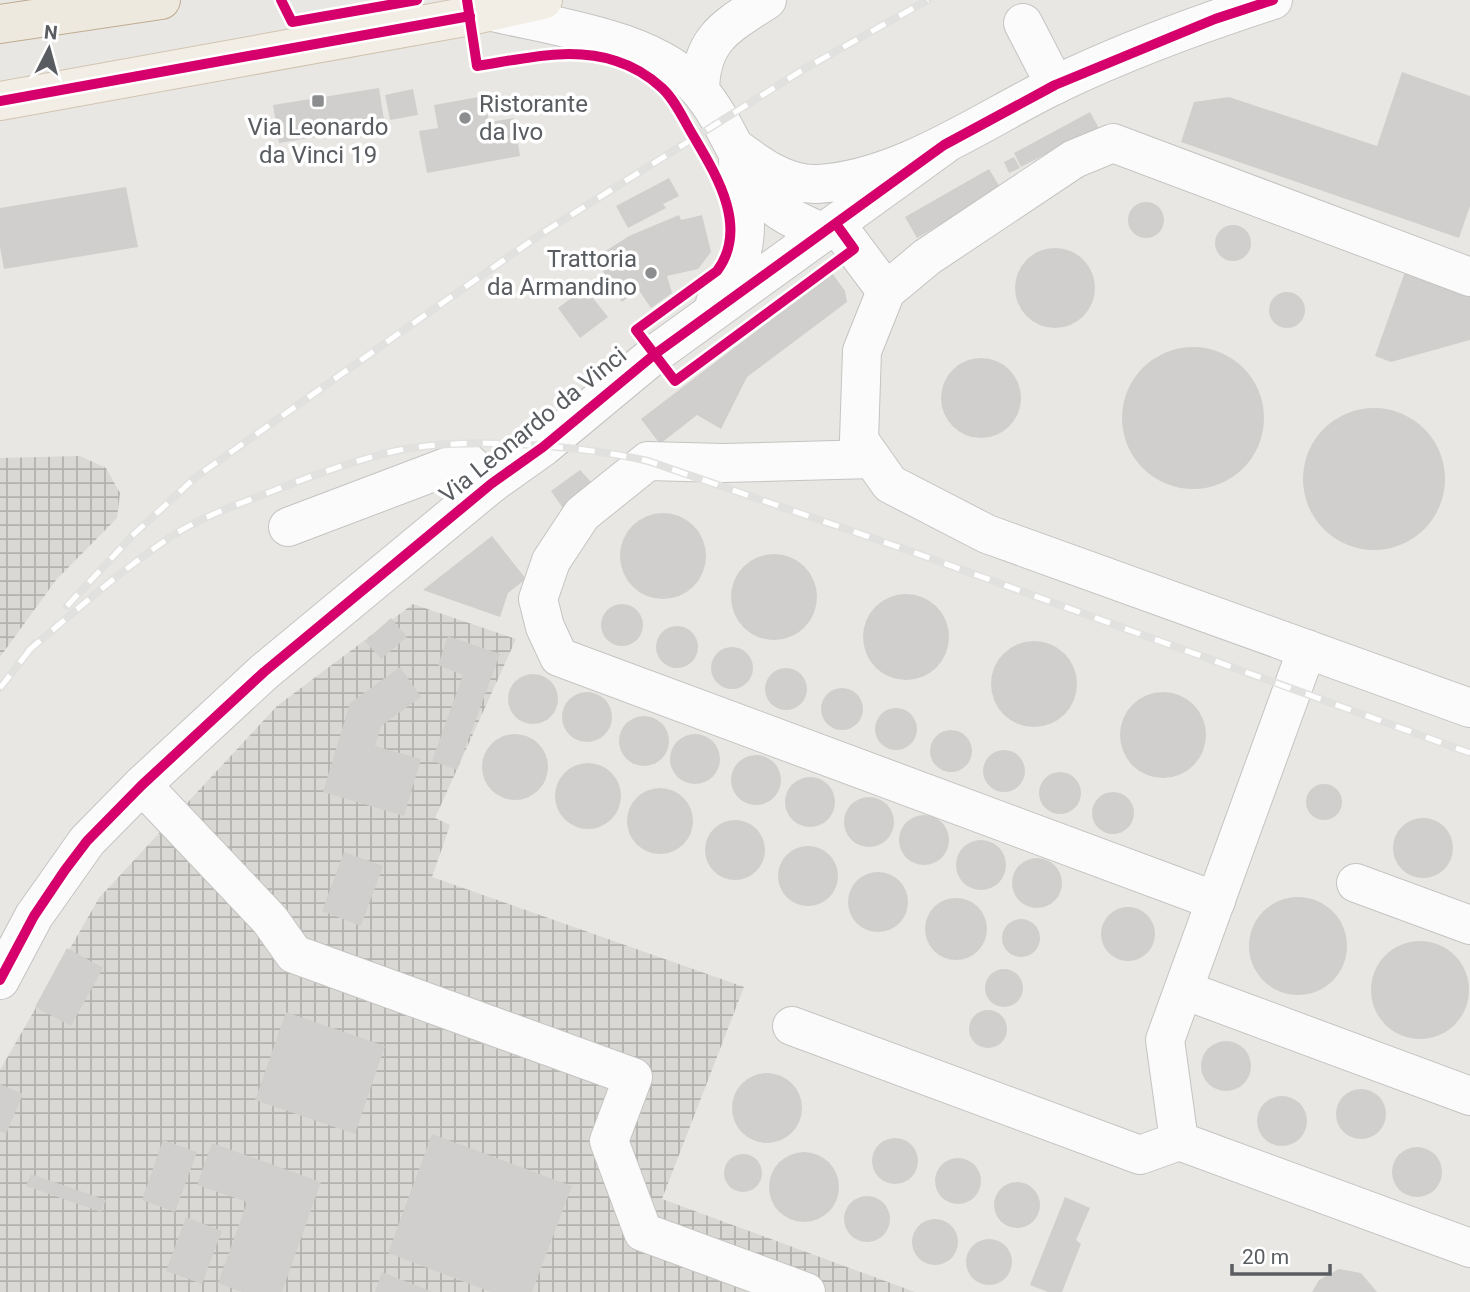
<svg xmlns="http://www.w3.org/2000/svg" width="1470" height="1292" font-family="Roboto,sans-serif">
  <style>
    .industrial { fill: url(#industrial-grid) }
    .building { fill: #d1cfcd }
    .lines { fill: none; stroke-linecap: round; stroke-linejoin: round }
    .minor-casing { stroke: #c4c4c3; stroke-width: 40 }
    .major-casing { stroke: #d1c4b0; stroke-width: 40 }
    .highway-casing { stroke: #c0ac90; stroke-width: 40 }
    .minor { stroke: #fcfbfb; stroke-width: 38 }
    .major { stroke: #f2eee6; stroke-width: 38 }
    .highway { stroke: #eee9df; stroke-width: 38 }
    .rail-casing { stroke: #e1e1e0; stroke-width: 8 }
    .rail { stroke: #fff; stroke-width: 5; stroke-dasharray: 16; stroke-linecap: butt }
    .cycleway-casing { stroke: #fff; stroke-width: 15 }
    .cycleway { stroke: #d6006c; stroke-width: 10 }
    .poi-dot { fill: #8b8d8e; stroke: #fff; stroke-width: 2.5 }
    .labels { text-anchor: middle; dominant-baseline: central; stroke-width: 7; stroke-linejoin: round; paint-order: stroke }
    .poi-label { font-size: 24px; fill: #595d61; stroke: #fff; text-anchor: start }
    .street-label { font-size: 24px; fill: #595d61; stroke: #fff }
  </style>
  <defs>
    <pattern id="industrial-grid" width="8" height="8" patternUnits="userSpaceOnUse" patternTransform="scale(1.75)"><rect width="8" height="8" fill="#dad8d4"/><path d="M0 4h8M4 0v8" fill="none" stroke="#b4b2af"/></pattern>
  </defs>
  <rect width="100%" height="100%" fill="#e9e7e3"/>
  <g class="industrial">
    <polygon points="80,456 106,468 120,493 117,518 56,580 0,657 0,458"/>
    <polygon points="413,604 516,639 435,818 450,825 432,877 744,987 662,1199 915,1292 0,1292 0,1070 99,898 277,706"/>
  </g>
  <g class="building">
    <polygon points="1402,72 1470,96 1470,206 1459,238 1181,142 1194,102 1229,97 1377,146"/>
    <polygon points="379,88 385,126 279,143 273,105"/>
    <polygon points="413,89 418,115 390,120 385,95"/>
    <polygon points="484,96 489,122 514,118 520,156 427,173 419,131 438,128 434,105"/>
    <polygon points="1090,112 1100,130 1063,145 1021,167 1014,153"/>
    <polygon points="1014,157 1020,168 1009,173 1004,162"/>
    <polygon points="989,169 1001,189 917,238 905,217"/>
    <polygon points="669,178 679,196 663,204 666,208 628,228 616,206"/>
    <polygon points="126,187 138,247 4,269 0,247 0,208"/>
    <circle cx="1146" cy="220" r="18"/>
    <polygon points="679,215 681,220 702,215 711,252 698,269 667,276 672,293 651,308 638,289 622,302 599,265 601,254 629,236"/>
    <circle cx="1233" cy="243" r="18"/>
    <circle cx="1055" cy="288" r="40"/>
    <polygon points="1407,266 1470,289 1470,340 1391,362 1375,356"/>
    <polygon points="832,273 845,291 847,302 747,377 721,429 697,415 660,444 641,419"/>
    <polygon points="585,288 608,317 580,338 558,308"/>
    <circle cx="1287" cy="310" r="18"/>
    <circle cx="1193" cy="418" r="71"/>
    <circle cx="981" cy="398" r="40"/>
    <circle cx="1374" cy="479" r="71"/>
    <polygon points="580,470 592,483 569,517 551,491"/>
    <circle cx="663" cy="556" r="43"/>
    <polygon points="492,536 526,579 508,593 500,617 423,590"/>
    <circle cx="774" cy="597" r="43"/>
    <circle cx="906" cy="637" r="43"/>
    <circle cx="622" cy="625" r="21"/>
    <polygon points="391,618 407,637 381,659 365,641"/>
    <circle cx="677" cy="647" r="21"/>
    <polygon points="448,636 500,654 457,770 432,761 463,675 438,665"/>
    <circle cx="1034" cy="684" r="43"/>
    <circle cx="732" cy="668" r="21"/>
    <polygon points="400,667 421,697 381,726 375,746 421,759 404,816 323,792 350,703"/>
    <circle cx="786" cy="689" r="21"/>
    <circle cx="533" cy="699" r="25"/>
    <circle cx="842" cy="709" r="21"/>
    <circle cx="1163" cy="735" r="43"/>
    <circle cx="587" cy="717" r="25"/>
    <circle cx="896" cy="729" r="21"/>
    <circle cx="644" cy="741" r="25"/>
    <circle cx="951" cy="751" r="21"/>
    <circle cx="515" cy="767" r="33"/>
    <circle cx="695" cy="759" r="25"/>
    <circle cx="1004" cy="771" r="21"/>
    <circle cx="756" cy="780" r="25"/>
    <circle cx="588" cy="796" r="33"/>
    <circle cx="1060" cy="793" r="21"/>
    <circle cx="810" cy="802" r="25"/>
    <circle cx="1324" cy="802" r="18"/>
    <circle cx="660" cy="821" r="33"/>
    <circle cx="1113" cy="813" r="21"/>
    <circle cx="869" cy="822" r="25"/>
    <circle cx="924" cy="840" r="25"/>
    <circle cx="1423" cy="848" r="30"/>
    <circle cx="735" cy="850" r="30"/>
    <circle cx="981" cy="865" r="25"/>
    <circle cx="808" cy="876" r="30"/>
    <polygon points="344,852 383,866 361,926 322,911"/>
    <circle cx="1037" cy="883" r="25"/>
    <circle cx="878" cy="902" r="30"/>
    <circle cx="1298" cy="946" r="49"/>
    <circle cx="956" cy="929" r="31"/>
    <circle cx="1128" cy="934" r="27"/>
    <circle cx="1021" cy="938" r="19"/>
    <circle cx="1420" cy="990" r="49"/>
    <polygon points="67,948 103,968 71,1026 35,1007"/>
    <circle cx="1004" cy="988" r="19"/>
    <circle cx="988" cy="1029" r="19"/>
    <polygon points="286,1012 385,1046 355,1134 255,1100"/>
    <circle cx="1226" cy="1066" r="25"/>
    <circle cx="767" cy="1108" r="35"/>
    <polygon points="0,1084 23,1094 6,1134 0,1131"/>
    <circle cx="1361" cy="1114" r="25"/>
    <circle cx="1282" cy="1121" r="25"/>
    <polygon points="432,1134 572,1186 532,1292 491,1292 388,1253"/>
    <circle cx="895" cy="1161" r="23"/>
    <polygon points="163,1140 197,1152 175,1212 142,1200"/>
    <polygon points="212,1143 321,1182 282,1292 242,1292 218,1283 247,1202 197,1185"/>
    <circle cx="1417" cy="1172" r="25"/>
    <circle cx="804" cy="1187" r="35"/>
    <circle cx="743" cy="1173" r="19"/>
    <circle cx="958" cy="1181" r="23"/>
    <polygon points="31,1174 106,1200 101,1212 26,1186"/>
    <circle cx="1017" cy="1205" r="23"/>
    <circle cx="867" cy="1219" r="23"/>
    <polygon points="1065,1197 1090,1208 1076,1240 1081,1244 1062,1292 1048,1292 1030,1285"/>
    <polygon points="186,1217 222,1231 202,1284 166,1271"/>
    <circle cx="935" cy="1242" r="23"/>
    <circle cx="989" cy="1262" r="23"/>
    <polygon points="1339,1269 1361,1273 1377,1292 1312,1292 1319,1280"/>
    <polygon points="382,1272 433,1292 375,1292"/>
  </g>
  <g class="lines">
    <g class="minor-casing">
      <g id="minor">
        <path d="M 493,12 C 555,27 657,39 700,91 C 730,126 741,176 776,208 C 789,219 808,225 823,233"/>
        <polyline points="1023,23 1055,85"/>
        <path d="M 700,90 C 701,38 727,26 767,0"/>
        <path d="M 736,148 C 760,166 786,185 817,184 C 900,180 983,120 1055,85 C 1125,51 1199,24 1273,0"/>
        <polyline points="836,224 886,291"/>
        <polyline points="1470,277 1113,143 1074,159 927,257 886,291 862,351 859,440 890,484 987,534 1470,708"/>
        <path d="M 715,303 C 754,256 747,219 738,163"/>
        <polyline points="872,459 723,463 648,461 582,514 551,561 538,599 545,627 559,657 1216,901"/>
        <polyline points="288,527 465,460 491,484"/>
        <polyline points="1307,649 1165,1040 1179,1141 1470,1248"/>
        <polyline points="142,785 270,920 294,954 633,1077 609,1141 643,1232 806,1292"/>
        <polyline points="1356,883 1470,925"/>
        <polyline points="0,980 34,916 87,841 142,785 264,672 491,484 543,447 655,354 944,145"/>
        <polyline points="1184,990 1470,1096"/>
        <polyline points="792,1026 1140,1155 1179,1141"/>
      </g>
    </g>
    <g class="major-casing">
      <polyline id="major" points="0,101 470,16 543,0"/>
    </g>
    <g class="highway-casing">
      <polyline id="highway" points="0,24 161,0"/>
    </g>
    <use href="#minor" class="minor"/>
    <use href="#major" class="major"/>
    <use href="#highway" class="highway"/>
    <g class="rail-casing">
      <g id="rail">
        <polyline points="67,606 134,534 196,477 398,334 544,232 804,69 928,0"/>
        <path d="M 28,651 C 74,612 119,572 169,538 C 198,518 236,505 270,492 C 311,476 352,461 395,451 C 464,436 578,445 648,461 L 910,551 L 1470,753"/>
        <polyline points="0,688 35,643"/>
      </g>
    </g>
    <use href="#rail" class="rail"/>
    <g class="cycleway-casing">
      <g id="cycleway">
        <polyline points="281,0 292,22 417,0"/>
        <path d="M 467,0 L 477,66 C 522,59 571,46 616,61 C 632,66 649,76 662,88 C 676,101 684,121 694,137 C 717,176 749,228 717,271 L 636,330 L 675,381 L 854,249 L 836,224"/>
        <polyline points="0,101 470,16"/>
        <polyline points="0,980 34,916 65,870 87,841 142,785 264,672 491,484 543,447 655,354 944,145 1055,85 1215,19 1273,0"/>
      </g>
    </g>
    <use href="#cycleway" class="cycleway"/>
  </g>
  <g class="poi-dot">
    <rect x="311" y="94" width="14" height="14" rx="3.5"/>
    <circle cx="465" cy="118" r="7"/>
    <circle cx="651" cy="273" r="7"/>
  </g>
  <g class="labels">
    <g class="poi-label">
      <text x="479" y="104">Ristorante<tspan x="479" dy="28">da Ivo</tspan></text>
      <text x="318" y="127" text-anchor="middle">Via Leonardo<tspan x="318" dy="28">da Vinci 19</tspan></text>
      <text x="637" y="259" text-anchor="end">Trattoria<tspan x="637" dy="28">da Armandino</tspan></text>
    </g>
    <g class="street-label">
      <text transform="translate(533 425) rotate(-39)">Via Leonardo da Vinci</text>
    </g>
  </g>
  <g transform="translate(49 49) rotate(6)" stroke="#ffffff" stroke-width="5" paint-order="stroke">
  <path d="M0-5L12 26L0 18L-12 26Z" fill="#595d61"/>
  <text y="-10" font-size="19" font-weight="bold" text-anchor="middle" fill="#595d61">N</text>
  </g>
  <path d="M1232 1264v10h98v-10" fill="none" stroke="#595d61" stroke-width="3.5"/>
  <text x="1242" y="1264" font-size="21" fill="#595d61" stroke="#ffffff" stroke-width="5" paint-order="stroke">20 m</text>
</svg>
